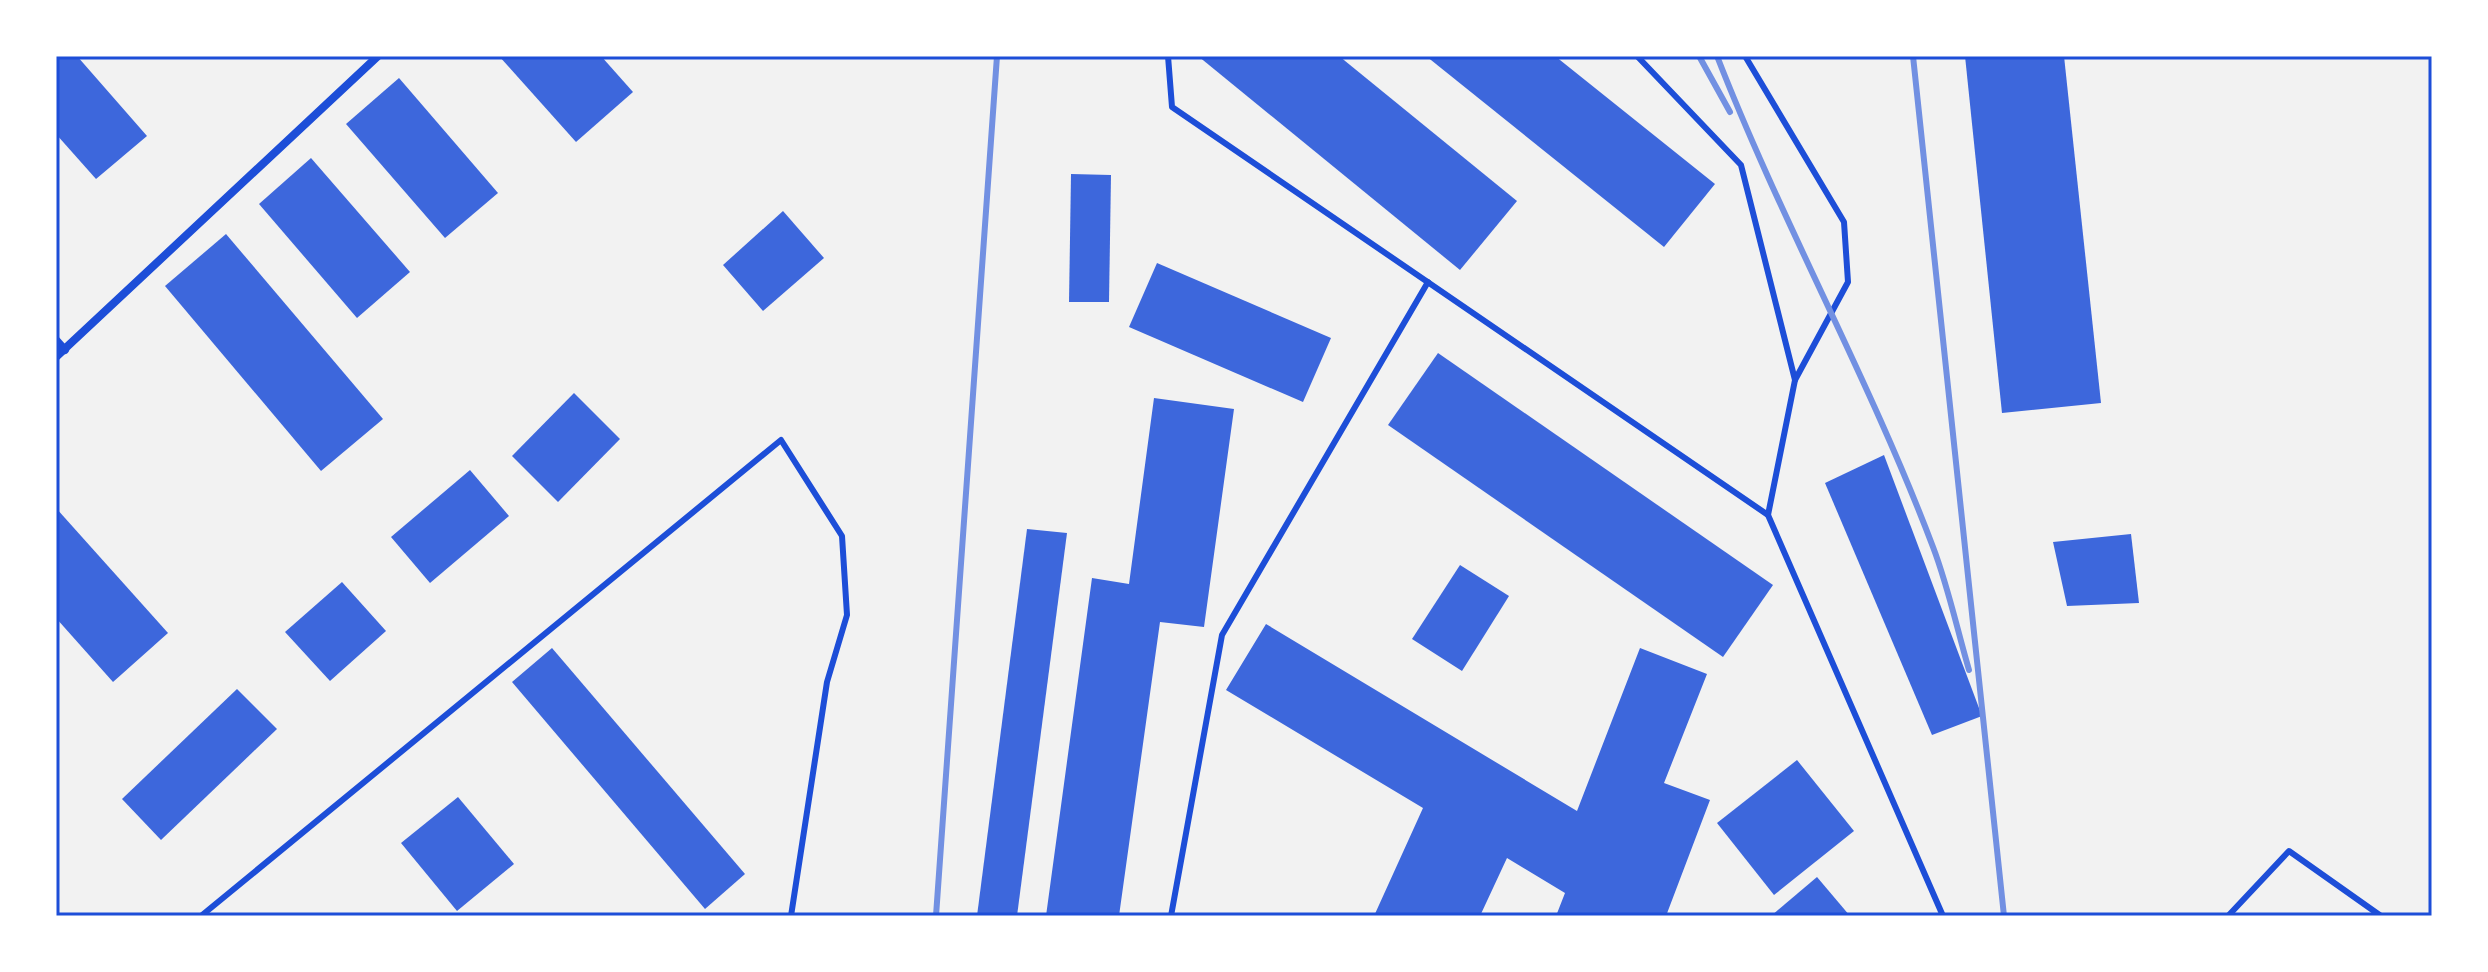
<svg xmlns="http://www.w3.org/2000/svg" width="2488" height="972" font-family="'Playfair Display',serif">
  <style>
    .building { fill: #3d67dc }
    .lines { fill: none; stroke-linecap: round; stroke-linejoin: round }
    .service { stroke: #1d4ed8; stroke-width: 6 }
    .minor { stroke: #1d4ed8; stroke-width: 8 }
    .rail { stroke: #7290e2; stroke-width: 6 }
    .neatline { fill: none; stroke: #1d4ed8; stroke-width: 3 }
  </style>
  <rect width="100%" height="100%" fill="#f2f2f2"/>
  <g class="building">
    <polygon points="56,56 77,56 147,136 96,179 56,134"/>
    <polygon points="499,56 601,56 633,92 576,142"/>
    <polygon points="1198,56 1339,56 1517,201 1460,270"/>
    <polygon points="1426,56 1555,56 1715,184 1664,247"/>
    <polygon points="1965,56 2064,56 2101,403 2002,413"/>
    <polygon points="399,78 498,193 445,238 346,124"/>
    <polygon points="311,158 410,272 357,318 259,204"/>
    <polygon points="1071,174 1111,175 1109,302 1069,302"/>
    <polygon points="783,211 824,258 763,311 723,265"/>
    <polygon points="226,234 383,419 321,471 165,286"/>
    <polygon points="1157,263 1331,338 1303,402 1129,327"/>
    <polygon points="1438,353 1773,585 1723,657 1388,425"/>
    <polygon points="574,393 620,439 558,502 512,456"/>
    <polygon points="1154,398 1234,409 1204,627 1160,622 1119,916 1046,916 1092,578 1129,584"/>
    <polygon points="1884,455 1982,716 1932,735 1825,483"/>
    <polygon points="470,470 509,516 430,583 391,537"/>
    <polygon points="56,508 168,633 113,682 56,618"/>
    <polygon points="1027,529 1067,533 1017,916 977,916"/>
    <polygon points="2131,534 2139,603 2067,606 2053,542"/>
    <polygon points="1460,565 1509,596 1462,671 1412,639"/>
    <polygon points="342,582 386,631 330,681 285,632"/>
    <polygon points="1266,624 1577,811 1640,648 1707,674 1664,783 1710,800 1666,916 1556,916 1565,893 1507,858 1480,916 1374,916 1423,808 1226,690"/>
    <polygon points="552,648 745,874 705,909 512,682"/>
    <polygon points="237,689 277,729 161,840 122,799"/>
    <polygon points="1797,760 1854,831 1774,895 1717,823"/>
    <polygon points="458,797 514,864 457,911 401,843"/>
    <polygon points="1817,877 1850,916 1771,916"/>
  </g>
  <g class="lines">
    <g class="service">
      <polyline points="1168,56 1172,107 1768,515 1943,916"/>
      <polyline points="1637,56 1741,165 1795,380"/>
      <polyline points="1745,56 1844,222 1848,282 1795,380 1768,515"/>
      <polyline points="201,916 781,440 842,536 847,615 827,682 791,916"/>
      <polyline points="1171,916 1222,635 1428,282"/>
      <polyline points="2228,916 2289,851 2381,916"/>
    </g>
    <g class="minor">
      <polyline points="56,340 65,350"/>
      <polyline points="56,357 378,56"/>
    </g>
    <g class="rail">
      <polyline points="1699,56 1730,112"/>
      <path d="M 1717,56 C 1782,223 1870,380 1933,547 C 1948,586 1957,629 1969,670"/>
      <polyline points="1913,56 2004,916"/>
      <polyline points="936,916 997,56"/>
    </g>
  </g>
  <rect width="2488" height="972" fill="none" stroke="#ffffff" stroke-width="116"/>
  <rect x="58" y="58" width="2372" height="856" class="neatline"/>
</svg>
